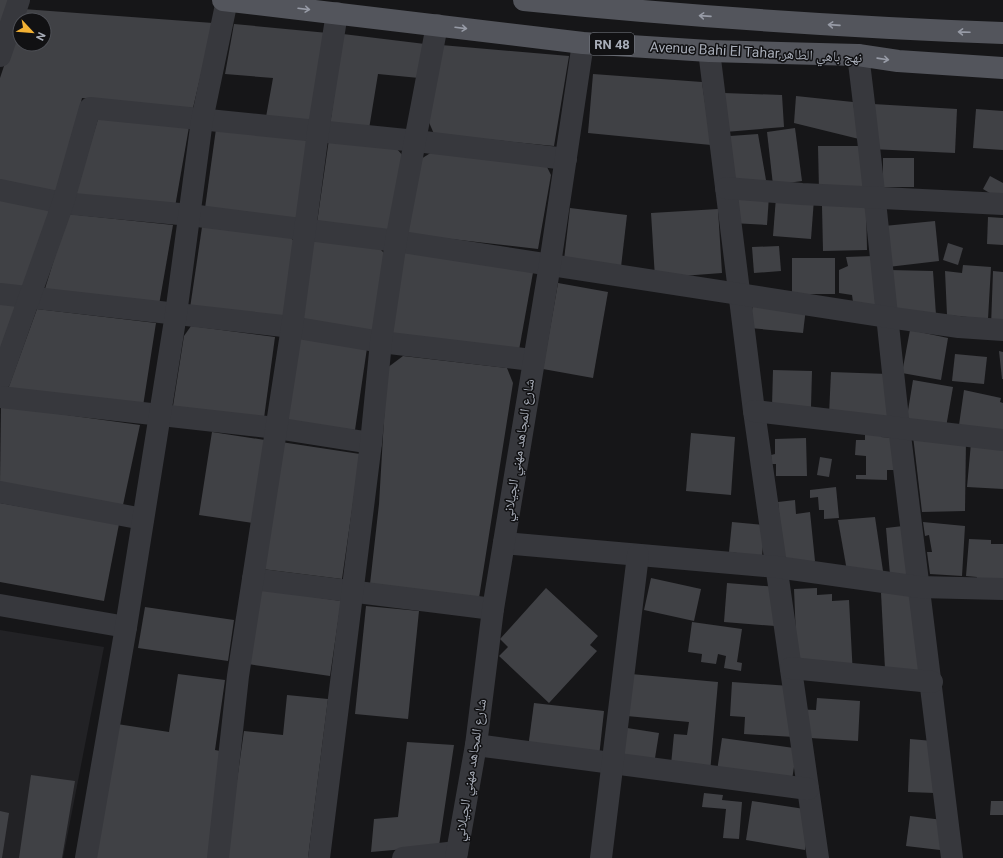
<svg xmlns="http://www.w3.org/2000/svg" width="1003" height="858" font-family="Roboto,'Noto Naskh Arabic',sans-serif">
  <style>
    .built { fill: #222225 }
    .building { fill: #404145; fill-rule: evenodd }
    .lines { fill: none; stroke-linecap: round; stroke-linejoin: round }
    .minor { stroke: #37383d; stroke-width: 22 }
    .major { stroke: #53555c; stroke-width: 22 }
    .oneway { stroke: #979ba6 }
    .labels { text-anchor: middle; dominant-baseline: central; stroke-width: 3; stroke-linejoin: round; paint-order: stroke }
    .shield { fill: #111113; stroke: #7b7e86; stroke-width: 1 }
    .shield-label { font-size: 13px; font-weight: bold; fill: #a8adb8 }
    .street-label { font-size: 14px; fill: #a8adb8; stroke: #111113 }
  </style>
  <rect width="100%" height="100%" fill="#161618"/>
  <polygon class="built" points="0,630 104,647 63,858 0,858"/>
  <g class="building">
    <polygon points="0,0 11,0 0,31"/>
    <path d="M 23,9 L 213,23 L 193,108 L 82,98 L 69,152 L 57,191 L 0,183 L 0,78 ZM 20,20 L 44,20 L 44,44 L 20,44 Z"/>
    <polygon points="234,24 328,33 314,123 266,117 273,78 225,74"/>
    <polygon points="343,34 425,44 419,78 378,74 369,129 330,125"/>
    <polygon points="441,45 569,56 554,146 434,134 428,120"/>
    <polygon points="593,74 702,82 711,145 588,133"/>
    <polygon points="724,93 782,95 784,127 725,132"/>
    <polygon points="796,96 853,102 859,139 794,123"/>
    <polygon points="873,104 957,109 955,153 871,149"/>
    <polygon points="976,109 1003,111 1003,150 973,148"/>
    <polygon points="98,119 189,127 175,207 75,195"/>
    <polygon points="795,128 802,181 773,185 767,132"/>
    <polygon points="216,129 312,140 300,220 205,208"/>
    <polygon points="758,134 766,180 735,184 730,136"/>
    <polygon points="329,139 396,148 404,157 391,231 317,223"/>
    <polygon points="818,146 863,146 870,192 819,190"/>
    <polygon points="432,152 546,165 551,175 538,249 407,234 421,159"/>
    <rect x="883" y="158" width="31" height="29"/>
    <polygon points="990,176 1003,183 1003,201 983,189"/>
    <polygon points="734,193 769,196 767,225 732,223"/>
    <polygon points="776,197 814,199 811,239 773,236"/>
    <polygon points="0,199 50,208 25,288 0,284"/>
    <polygon points="866,204 867,250 823,251 822,206"/>
    <polygon points="570,208 627,215 621,267 564,260"/>
    <polygon points="718,209 722,273 655,278 651,213"/>
    <polygon points="68,214 173,225 159,305 44,292"/>
    <polygon points="988,217 1003,218 1003,245 987,244"/>
    <polygon points="935,221 939,261 888,267 884,226"/>
    <polygon points="202,227 290,237 296,243 285,319 190,308"/>
    <polygon points="313,240 380,249 387,256 375,332 301,321"/>
    <polygon points="948,243 963,248 958,265 943,260"/>
    <polygon points="779,246 781,271 754,273 752,247"/>
    <polygon points="404,250 534,267 519,350 391,335"/>
    <polygon points="873,256 878,310 854,309 852,295 839,293 839,270 848,266 846,257"/>
    <rect x="792" y="258" width="43" height="36"/>
    <polygon points="963,265 991,267 988,319 947,315 945,271 962,273"/>
    <polygon points="889,270 933,271 936,315 894,313"/>
    <polygon points="993,271 1003,272 1003,326 991,326"/>
    <polygon points="558,283 608,292 593,378 543,369"/>
    <polygon points="0,302 20,305 0,358"/>
    <polygon points="753,302 806,308 803,333 750,328"/>
    <polygon points="37,309 156,323 143,406 8,389"/>
    <polygon points="191,326 275,337 264,418 173,406 184,336"/>
    <polygon points="910,330 948,338 941,380 902,373"/>
    <polygon points="297,338 367,348 355,430 285,420"/>
    <polygon points="999,351 1003,352 1003,379 1002,379"/>
    <polygon points="955,354 987,357 984,384 952,381"/>
    <polygon points="403,356 507,368 513,383 479,598 370,584 379,504 387,368"/>
    <polygon points="773,370 812,371 811,407 772,406"/>
    <polygon points="831,372 888,374 887,417 829,415"/>
    <polygon points="913,380 953,387 945,433 906,423"/>
    <polygon points="964,390 1001,398 1000,402 1003,403 1003,431 959,425"/>
    <polygon points="1,406 140,425 123,505 0,483"/>
    <polygon points="212,432 265,440 253,523 199,515"/>
    <polygon points="691,433 735,437 731,495 686,491"/>
    <polygon points="865,433 881,433 881,437 899,438 896,470 887,470 887,480 856,479 856,475 866,475 866,456 855,455 856,440 865,440"/>
    <polygon points="913,436 966,440 965,511 922,512"/>
    <polygon points="806,438 807,476 776,476 776,464 772,464 771,455 775,454 775,439"/>
    <polygon points="281,442 360,454 342,579 262,569"/>
    <polygon points="971,443 1003,445 1003,489 967,487"/>
    <polygon points="820,457 832,459 829,477 817,475"/>
    <polygon points="836,487 839,518 824,519 824,510 819,510 818,497 810,498 810,490"/>
    <polygon points="795,500 796,514 810,512 815,561 784,564 778,502"/>
    <polygon points="0,503 119,524 104,601 0,582"/>
    <polygon points="875,517 883,571 847,571 838,520"/>
    <polygon points="732,522 765,525 762,556 729,552"/>
    <polygon points="923,522 965,526 962,576 930,574 927,552 932,552 929,535 925,536"/>
    <polygon points="903,526 914,579 890,575 886,528"/>
    <polygon points="969,539 991,540 991,544 1003,544 1003,584 976,582 977,577 966,576"/>
    <polygon points="651,578 701,589 694,621 644,610"/>
    <polygon points="727,583 778,587 775,626 724,622"/>
    <polygon points="546,588 598,636 590,645 597,651 549,703 499,656 508,647 500,639"/>
    <polygon points="817,588 817,595 832,594 832,601 849,600 853,676 797,661 794,589"/>
    <polygon points="259,589 341,601 330,676 248,664"/>
    <polygon points="921,590 926,685 886,688 881,593"/>
    <polygon points="366,606 419,611 408,719 355,714"/>
    <polygon points="145,607 234,620 228,661 138,648"/>
    <polygon points="692,622 742,629 737,662 742,663 741,671 724,668 726,656 718,654 716,664 701,662 702,654 688,652"/>
    <polygon points="178,674 225,680 215,750 225,752 210,858 96,858 117,724 169,732"/>
    <polygon points="631,674 718,682 710,773 670,775 674,734 687,735 689,722 627,716"/>
    <polygon points="732,682 790,686 789,709 816,710 817,698 860,701 858,741 744,734 745,717 730,716"/>
    <polygon points="287,695 328,699 308,858 226,858 244,731 283,735"/>
    <polygon points="534,703 604,711 599,757 528,748"/>
    <polygon points="621,727 659,733 652,777 617,756"/>
    <polygon points="722,738 801,749 798,768 794,767 791,786 717,771"/>
    <polygon points="910,739 933,741 935,793 908,792"/>
    <polygon points="407,742 454,745 439,846 371,852 374,819 398,817"/>
    <polygon points="31,775 75,781 62,858 19,858"/>
    <polygon points="704,793 723,795 722,800 742,802 739,839 723,838 726,809 702,807"/>
    <polygon points="752,801 811,810 805,850 746,840"/>
    <polygon points="991,801 1003,801 1003,815 990,815"/>
    <polygon points="0,811 9,813 2,858 0,858"/>
    <polygon points="910,816 943,820 940,850 906,846"/>
  </g>
  <g class="lines">
    <g class="minor">
      <polyline points="709,51 754,411 818,858"/>
      <path d="M 858,55 C 874,179 885,303 899,427 C 916,571 935,714 952,858"/>
      <polyline points="0,56 19,0"/>
      <polyline points="726,188 802,194 1003,204"/>
      <polyline points="0,190 63,203 190,215 396,241 887,317 959,327 1003,330"/>
      <polyline points="0,294 292,327 381,342 532,360"/>
      <polyline points="0,380 63,203 90,108 416,141 566,159"/>
      <polyline points="0,397 276,428 371,443"/>
      <polyline points="754,411 1003,440"/>
      <polyline points="0,492 143,519"/>
      <polyline points="504,543 777,567 919,587 1003,589"/>
      <polyline points="253,579 493,609"/>
      <polyline points="0,605 126,627"/>
      <polyline points="791,668 932,682"/>
      <polyline points="476,745 808,789"/>
      <polyline points="86,858 126,627 176,314 202,120 227,0"/>
      <polyline points="218,858 238,676 292,327 318,132 337,13"/>
      <polyline points="319,858 371,443 381,342 396,241 437,25"/>
      <polyline points="403,858 457,852"/>
      <polyline points="456,858 476,745 493,609 550,264 583,43"/>
      <polyline points="601,858 638,555"/>
    </g>
    <g class="major">
      <polyline points="223,0 583,43 709,51 858,55 898,61 1003,68"/>
      <path d="M 524,0 C 683,16 843,27 1003,33"/>
    </g>
  </g>
  <defs><path id="oneway-shaft" d="M-6 0H5M1.5-3L5.5 0L1.5 3" fill="none" stroke-width="1.6" stroke-linecap="round" stroke-linejoin="round"/></defs>
  <g class="oneway">
    <use href="#oneway-shaft" transform="translate(304 9) rotate(7)"/>
    <use href="#oneway-shaft" transform="translate(705 16) rotate(-176)"/>
    <use href="#oneway-shaft" transform="translate(834 25) rotate(-176)"/>
    <use href="#oneway-shaft" transform="translate(461 28) rotate(7)"/>
    <use href="#oneway-shaft" transform="translate(964 32) rotate(-178)"/>
    <use href="#oneway-shaft" transform="translate(883 59) rotate(8)"/>
  </g>
  <g class="labels">
    <rect class="shield" x="590" y="33" width="44" height="22" rx="3"/>
    <g class="shield-label">
      <text x="612" y="44">RN 48</text>
    </g>
    <g class="street-label">
      <text transform="translate(756 52) rotate(3)">Avenue Bahi El Tahar,نهج باهي الطاهر</text>
      <text transform="translate(518 450) rotate(-81)">شارع المجاهد مهني الجيلاني</text>
      <text transform="translate(470 770) rotate(-81)">شارع المجاهد مهني الجيلاني</text>
    </g>
  </g>
  <g transform="translate(32 32) rotate(116)"><circle r="19" fill="#111113" stroke="#4d4f55"/>
  <path d="M0-3L7 15L0 10L-7 15Z" fill="#f2b134"/>
  <text y="-6" font-size="11" font-weight="bold" text-anchor="middle" fill="#a8adb8">N</text>
  </g>
</svg>
